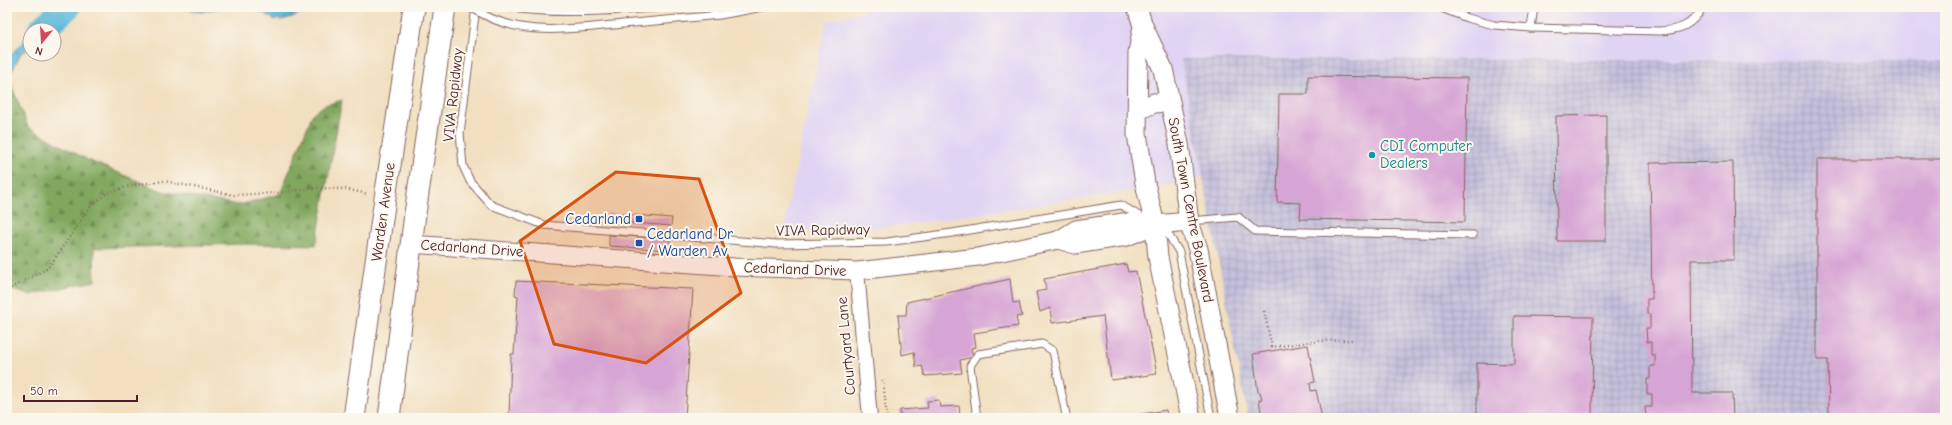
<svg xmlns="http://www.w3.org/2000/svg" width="1952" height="425" font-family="'Comic Neue',sans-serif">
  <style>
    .built { fill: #e0d4f4 }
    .industrial { fill: url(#industrial-grid) }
    .forest { fill: url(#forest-firs); stroke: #656344 }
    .water { fill: url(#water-ripples); stroke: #526c82 }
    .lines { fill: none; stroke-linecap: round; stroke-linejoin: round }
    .river { stroke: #5bb8d9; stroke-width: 27 }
    .building { fill: #d7a5d5 }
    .service-casing { stroke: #84625f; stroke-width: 9 }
    .minor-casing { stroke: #84625f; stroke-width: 16 }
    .tertiary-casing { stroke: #84625f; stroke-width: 19 }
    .secondary-casing { stroke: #84625f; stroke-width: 21 }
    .primary-casing { stroke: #84625f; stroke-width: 23 }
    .path { stroke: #84625f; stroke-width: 2.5; stroke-dasharray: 1 3; stroke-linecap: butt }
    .service { stroke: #fff; stroke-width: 7 }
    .minor { stroke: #fff; stroke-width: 14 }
    .tertiary { stroke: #fff; stroke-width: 17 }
    .secondary { stroke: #fff; stroke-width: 19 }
    .primary { stroke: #fff; stroke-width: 21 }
    .service-bridge-casing { stroke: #84625f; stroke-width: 9; stroke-linecap: butt }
    .service-bridge { stroke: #fff; stroke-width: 7 }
    .marked { fill: #d8530f; fill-opacity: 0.2; stroke: #d8530f; stroke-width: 3; stroke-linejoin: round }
    .culture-dot { fill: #0f9aa8; stroke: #fbf7ec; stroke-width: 1.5 }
    .transit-dot { fill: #1a4fb4; stroke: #fbf7ec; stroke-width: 1.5 }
    .labels { text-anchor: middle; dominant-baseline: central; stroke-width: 4; stroke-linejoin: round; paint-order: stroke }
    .street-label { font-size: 15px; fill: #4a1f2b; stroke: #fbf7ec }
    .culture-label { font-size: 15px; fill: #0d838f; stroke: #fbf7ec; text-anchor: start }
    .transit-label { font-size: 15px; fill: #164399; stroke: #fbf7ec; text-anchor: end }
  </style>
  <defs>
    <pattern id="industrial-grid" width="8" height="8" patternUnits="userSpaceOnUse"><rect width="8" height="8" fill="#c4c0db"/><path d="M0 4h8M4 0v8" fill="none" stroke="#aaa5bc"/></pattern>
    <pattern id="forest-firs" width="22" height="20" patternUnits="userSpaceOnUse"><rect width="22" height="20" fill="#80a75d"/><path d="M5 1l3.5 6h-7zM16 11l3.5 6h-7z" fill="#6b874d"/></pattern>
    <pattern id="water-ripples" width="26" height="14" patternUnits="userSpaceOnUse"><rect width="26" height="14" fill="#5bb8d9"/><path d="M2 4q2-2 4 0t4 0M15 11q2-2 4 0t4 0" fill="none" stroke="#4d95b0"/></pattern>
  </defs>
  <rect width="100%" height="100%" fill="#fbf7ec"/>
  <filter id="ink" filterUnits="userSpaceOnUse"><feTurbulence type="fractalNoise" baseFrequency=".025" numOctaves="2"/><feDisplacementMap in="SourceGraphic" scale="8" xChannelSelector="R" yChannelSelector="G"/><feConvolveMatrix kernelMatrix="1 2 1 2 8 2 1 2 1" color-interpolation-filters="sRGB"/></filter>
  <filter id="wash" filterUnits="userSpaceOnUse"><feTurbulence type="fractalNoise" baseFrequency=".012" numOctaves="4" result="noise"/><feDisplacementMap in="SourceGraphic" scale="16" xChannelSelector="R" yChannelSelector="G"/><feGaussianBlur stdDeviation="0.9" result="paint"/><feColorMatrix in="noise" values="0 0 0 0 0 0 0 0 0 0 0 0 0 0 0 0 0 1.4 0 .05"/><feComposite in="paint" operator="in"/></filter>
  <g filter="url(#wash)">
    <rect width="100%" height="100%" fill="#f1dfc0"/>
    <polygon class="built" points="884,7 1945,7 1945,61 1181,59 1203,177 1158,187 883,228 784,229 826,21"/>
    <polygon class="industrial" points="1181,59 1945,61 1945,418 1248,418"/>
    <polygon class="forest" points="7,74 28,127 88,160 162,191 239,205 280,194 313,113 325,105 342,100 316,245 250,244 94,248 95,281 29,295 7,288"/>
    <g class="water">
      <polygon points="67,7 75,7 66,16 52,23 49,30 33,30"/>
      <polygon points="181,7 227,7 201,12"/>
      <polygon points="245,7 269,7 275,11 283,11 293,7 310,7 295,16 282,20 273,19 262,12"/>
      <polygon points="30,34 30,48 21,53 7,81 7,59"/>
    </g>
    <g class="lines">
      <polyline class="river" points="41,30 67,7"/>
    </g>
    <g id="blocks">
      <g class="building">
        <polygon points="1308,76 1467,78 1465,222 1300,219 1301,203 1277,202 1279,94 1308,94"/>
        <polygon points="1606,115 1606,241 1557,241 1556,116"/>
        <polygon points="1817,159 1945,159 1945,418 1829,418 1828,360 1817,360"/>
        <polygon points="1733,162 1734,260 1691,260 1692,393 1732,393 1733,418 1646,418 1645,407 1652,407 1652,394 1647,394 1647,379 1650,379 1650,366 1655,366 1655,355 1651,355 1651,342 1647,342 1646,328 1650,328 1650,314 1647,314 1647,299 1652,299 1650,163"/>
        <polygon points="607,213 672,218 671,226 607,221"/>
        <polygon points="609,235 670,239 669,250 609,246"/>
        <polygon points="1126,264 1128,272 1136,271 1157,374 1111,380 1103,316 1052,323 1050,308 1040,312 1036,292 1046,290 1044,279"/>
        <polygon points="1010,279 1013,303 1019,302 1022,316 1016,317 1018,326 974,333 976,347 971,348 973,357 960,360 962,373 925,376 922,366 916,367 914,352 902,355 898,315 906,315 907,302"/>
        <polygon points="516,281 693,289 685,418 509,418 511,354 514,354 518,296 515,295"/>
        <polygon points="1514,316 1593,317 1592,418 1477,418 1477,363 1514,364"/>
        <polygon points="1308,345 1315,382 1310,383 1311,391 1316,390 1322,418 1262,418 1259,400 1262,399 1260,392 1258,392 1253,354"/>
        <polygon points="939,400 940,407 959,406 960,418 900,418 900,410 928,408 927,401"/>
        <polygon points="1166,410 1167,418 1124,418 1124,417"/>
      </g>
    </g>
  </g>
  <g filter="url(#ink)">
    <use href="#blocks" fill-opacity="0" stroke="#84625f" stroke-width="1"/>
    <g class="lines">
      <g class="service-casing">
        <g id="service">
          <polyline points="476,7 460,133 463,166 470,181 491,205 544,225 777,244 887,242 952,233 1121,205 1146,220"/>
          <path d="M 505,7 C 557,15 614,11 666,7"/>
          <path d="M 1439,7 L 1467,18 L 1494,25 L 1531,28 L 1660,31 C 1681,30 1692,25 1703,7"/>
          <polyline points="623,24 720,15 763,7"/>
          <polyline points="1531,28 1534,7"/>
          <polyline points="1190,221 1238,217 1255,231 1473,235"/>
          <polyline points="1160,229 1168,234 1179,252 1211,418"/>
          <polyline points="977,418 970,366 978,354 1042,344 1053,351 1066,415 1065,418"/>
        </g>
      </g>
      <g class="minor-casing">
        <polyline id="minor" points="857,271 870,418"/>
      </g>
      <g class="tertiary-casing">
        <g id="tertiary">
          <polyline points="1058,240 1075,245 1127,237 1153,226"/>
          <polyline points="411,244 734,267 857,271 978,257 1058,240 1076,229 1123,222 1155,225"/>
        </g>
      </g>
      <g class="secondary-casing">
        <g id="secondary">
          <polyline points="1137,7 1143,26 1163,69 1179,144 1189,222 1198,249 1230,418"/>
          <polyline points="1143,26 1138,53 1137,134 1145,183 1155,225 1158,257 1191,418"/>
          <polyline points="1138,110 1154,103 1170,102"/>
          <polyline points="1155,225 1189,222"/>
        </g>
      </g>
      <g class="primary-casing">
        <g id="primary">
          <polyline points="354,418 385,198 414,7"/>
          <polyline points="389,418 415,214 445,7"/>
        </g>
      </g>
      <g class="path">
        <polyline points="7,290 48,268 91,206 107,193 133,185 164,181 234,195 277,193 317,188 345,189 368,194"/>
        <polyline points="1264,311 1272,347 1319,341 1353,340"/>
        <polyline points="883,380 887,418"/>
      </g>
      <use href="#service" class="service"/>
      <use href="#minor" class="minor"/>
      <use href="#tertiary" class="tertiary"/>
      <use href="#secondary" class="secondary"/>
      <use href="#primary" class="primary"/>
      <g class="service-bridge-casing">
        <path id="service-bridge" d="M 471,7 C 516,39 572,29 623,24"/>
      </g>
      <use href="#service-bridge" class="service-bridge"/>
    </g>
  </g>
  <path class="marked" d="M 616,172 L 699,179 L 741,293 L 646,363 L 554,344 L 520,241 Z"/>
  <circle class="culture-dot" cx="1372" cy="155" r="4"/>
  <g class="transit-dot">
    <rect x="635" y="215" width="8" height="8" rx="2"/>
    <rect x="635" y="239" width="8" height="8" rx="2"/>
  </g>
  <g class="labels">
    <g class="street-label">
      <text transform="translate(453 95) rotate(-84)">VIVA Rapidway</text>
      <text transform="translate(1191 210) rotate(79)">South Town Centre Boulevard</text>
      <text transform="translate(383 212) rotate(-82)">Warden Avenue</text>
      <text transform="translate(823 230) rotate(-1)">VIVA Rapidway</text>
      <text transform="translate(472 248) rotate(4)">Cedarland Drive</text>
      <text transform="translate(795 269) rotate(2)">Cedarland Drive</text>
      <text transform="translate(846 346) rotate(-95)">Courtyard Lane</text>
    </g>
    <g class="culture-label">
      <text x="1380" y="146">CDI Computer<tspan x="1380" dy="17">Dealers</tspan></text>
    </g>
    <g class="transit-label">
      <text x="631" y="219">Cedarland</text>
      <text x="647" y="234" text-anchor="start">Cedarland Dr<tspan x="647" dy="17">/ Warden Av</tspan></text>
    </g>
  </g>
  <rect width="1952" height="425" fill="none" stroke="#fbf7ec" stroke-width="24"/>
  <g transform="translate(42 42) rotate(198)"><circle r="19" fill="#fbf7ec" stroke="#b4a19f"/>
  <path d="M0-3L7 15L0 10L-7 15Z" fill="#d1495b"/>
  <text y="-6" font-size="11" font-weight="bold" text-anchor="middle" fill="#4a1f2b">N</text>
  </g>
  <path d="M24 395v6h113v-6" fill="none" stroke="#4a1f2b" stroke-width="2"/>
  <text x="30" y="395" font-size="12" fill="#4a1f2b" stroke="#fbf7ec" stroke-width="3" paint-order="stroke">50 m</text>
</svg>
